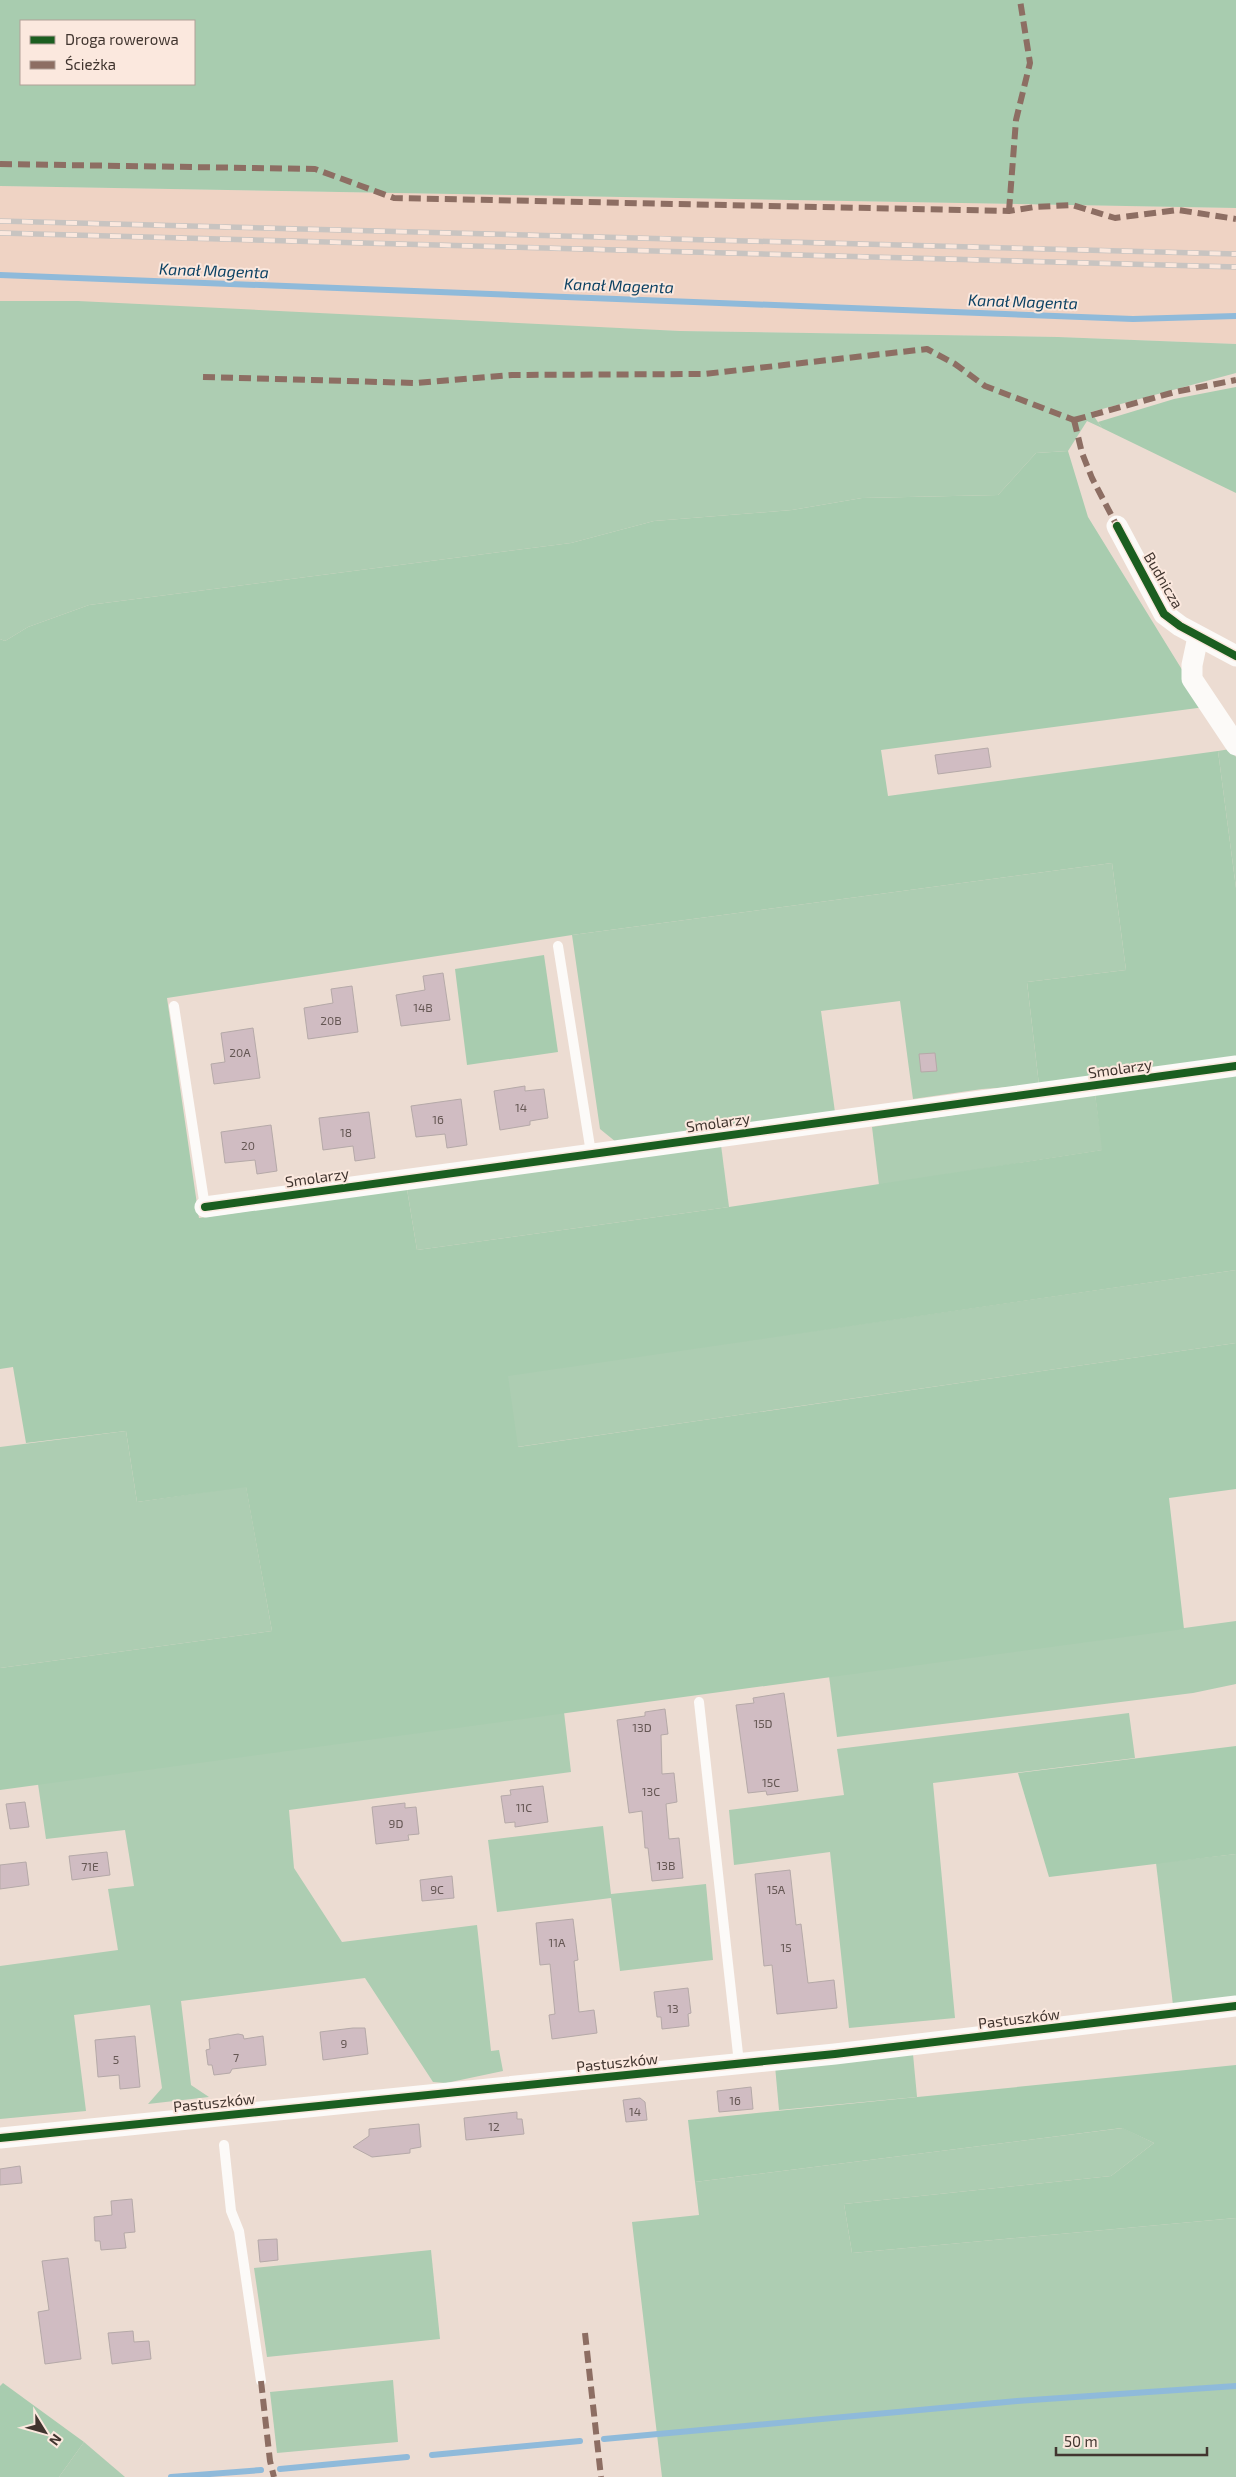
<svg xmlns="http://www.w3.org/2000/svg" width="1236" height="2477" font-family="'Exo 2',sans-serif">
  <style>
    .built { fill: #efd3c4 }
    .green { fill: #adcdb2 }
    .forest { fill: #a8ccaf; fill-rule: evenodd }
    .lines { fill: none; stroke-linecap: round; stroke-linejoin: round }
    .stream { stroke: #8fbada; stroke-width: 6 }
    .building { fill: #d0bcc2; stroke: #b5a9a8 }
    .service { stroke: #fcfaf8; stroke-width: 10 }
    .minor { stroke: #fcfaf8; stroke-width: 21 }
    .rail-casing { stroke: #c8c4c1; stroke-width: 5.5 }
    .rail { stroke: #fbe8de; stroke-width: 4; stroke-dasharray: 11; stroke-linecap: butt }
    .quiet { stroke: #8d6e63; stroke-width: 6; stroke-dasharray: 12 6; stroke-linecap: butt }
    .cycleway-casing { stroke: #fbe8de; stroke-width: 11 }
    .cycleway { stroke: #1b5e20; stroke-width: 8 }
    .labels { text-anchor: middle; dominant-baseline: central; stroke-width: 4; stroke-linejoin: round; paint-order: stroke }
    .number-label { font-size: 12px; fill: #655754 }
    .street-label { font-size: 15px; fill: #41352f; stroke: #fbe8de }
    .water-label { font-size: 16px; font-style: italic; fill: #0b4163; stroke: #fbe8de }
  </style>
  <rect width="100%" height="100%" fill="#ecdcd2"/>
  <polygon class="built" points="0,186 1236,208 1236,344 1058,337 680,331 0,301"/>
  <g class="green">
    <polygon points="0,301 78,301 680,331 1058,337 1236,344 1236,373 1091,412 1102,428 1087,421 1068,451 1036,453 998,495 862,498 792,510 654,521 571,543 89,605 28,627 5,641 0,639"/>
    <polygon points="1230,749 1236,757 1236,888 1218,751"/>
    <polygon points="1112,863 1126,970 1027,982 1039,1085 982,1089 913,1099 900,1001 821,1011 835,1112 616,1142 600,1129 572,935"/>
    <polygon points="1095,1094 1103,1150 879,1185 872,1127"/>
    <polygon points="721,1145 729,1207 417,1250 407,1189"/>
    <polygon points="1236,1270 1236,1343 517,1447 507,1375"/>
    <polygon points="126,1431 137,1502 246,1486 272,1631 0,1668 0,1447"/>
    <polygon points="1236,1621 1236,1684 1193,1693 837,1737 829,1676"/>
    <polygon points="564,1712 571,1772 289,1810 294,1868 342,1942 477,1925 491,2051 499,2050 503,2071 446,2083 433,2082 365,1978 181,2001 191,2085 209,2097 148,2104 162,2088 150,2005 74,2015 86,2111 0,2119 0,1966 118,1950 108,1889 134,1886 125,1830 46,1839 38,1784"/>
    <polygon points="1129,1713 1135,1758 933,1783 955,2018 849,2028 830,1852 734,1865 729,1810 844,1795 837,1749"/>
    <polygon points="603,1826 611,1894 706,1884 713,1960 620,1971 611,1898 497,1912 488,1840"/>
    <polygon points="1236,1854 1236,1999 1173,2005 1156,1863"/>
    <polygon points="913,2054 917,2097 779,2110 775,2066"/>
    <polygon points="1123,2128 1154,2143 1111,2176 844,2204 852,2253 1236,2218 1236,2477 662,2477 632,2222 699,2215 695,2182"/>
    <polygon points="431,2250 440,2339 267,2357 254,2268"/>
    <polygon points="393,2380 398,2442 277,2453 270,2392"/>
    <polygon points="84,2442 125,2477 59,2477"/>
  </g>
  <g class="forest">
    <path d="M 0,0 L 1236,0 L 1236,208 L 0,186 ZM 21,21 L 194,21 L 194,84 L 21,84 Z"/>
    <polygon points="1236,387 1236,493 1102,428 1098,422 1174,399"/>
    <polygon points="1068,451 1088,517 1205,707 881,750 888,796 1218,751 1236,888 1236,1057 1039,1085 1027,982 1126,970 1112,863 572,935 167,998 199,1218 407,1189 417,1250 729,1207 1102,1150 1095,1094 1236,1074 1236,1270 508,1376 518,1447 1236,1343 1236,1489 1169,1498 1184,1629 0,1790 0,1668 272,1631 246,1487 137,1502 126,1431 26,1443 13,1367 0,1369 0,639 5,641 28,627 89,605 571,543 654,521 792,510 862,498 998,495 1036,453"/>
    <polygon points="544,955 558,1052 467,1065 455,969"/>
    <polygon points="1236,1746 1236,1854 1049,1877 1018,1773"/>
    <polygon points="1236,2065 1236,2218 852,2253 844,2204 1111,2176 1154,2143 1122,2128 695,2182 688,2120"/>
    <polygon points="3,2383 84,2442 59,2477 0,2477 0,2386"/>
  </g>
  <g class="lines">
    <g class="stream">
      <polyline points="0,275 1133,319 1236,316"/>
      <polyline points="604,2439 1017,2401 1236,2386"/>
      <polyline points="432,2455 580,2441"/>
      <polyline points="280,2469 407,2457"/>
      <polyline points="171,2477 261,2470"/>
    </g>
  </g>
  <g class="building">
    <polygon points="988,748 991,767 938,774 935,755"/>
    <polygon points="443,973 450,1020 401,1026 396,995 425,990 423,976"/>
    <polygon points="352,986 358,1032 308,1039 304,1008 333,1003 331,989"/>
    <polygon points="253,1028 260,1078 214,1084 211,1064 225,1062 221,1033"/>
    <polygon points="935,1053 937,1071 921,1072 919,1054"/>
    <polygon points="525,1086 525,1091 544,1089 548,1118 530,1121 530,1125 500,1130 494,1091"/>
    <polygon points="461,1099 467,1145 447,1148 445,1134 416,1137 411,1106"/>
    <polygon points="369,1112 375,1158 355,1161 353,1146 323,1150 319,1118"/>
    <polygon points="271,1125 277,1171 257,1174 255,1160 225,1163 221,1132"/>
    <polygon points="784,1693 798,1791 767,1795 766,1791 748,1793 736,1705 754,1703 753,1698"/>
    <polygon points="665,1709 668,1734 661,1735 662,1774 674,1773 677,1802 666,1804 669,1839 679,1838 683,1878 652,1881 648,1848 645,1848 642,1811 629,1813 617,1720 645,1716 645,1712"/>
    <polygon points="543,1786 548,1822 515,1827 515,1822 505,1823 501,1796 511,1795 510,1790"/>
    <polygon points="25,1802 29,1827 10,1829 6,1804"/>
    <polygon points="405,1803 405,1808 416,1807 419,1834 408,1835 409,1840 376,1844 372,1807"/>
    <polygon points="107,1852 110,1875 72,1880 69,1856"/>
    <polygon points="26,1862 29,1885 0,1889 0,1865"/>
    <polygon points="790,1870 796,1925 801,1924 808,1983 834,1980 837,2008 777,2014 772,1965 764,1966 755,1874"/>
    <polygon points="452,1876 454,1898 422,1901 420,1880"/>
    <polygon points="573,1919 578,1960 574,1961 579,2012 594,2010 597,2033 552,2039 549,2015 555,2014 550,1964 540,1965 536,1923"/>
    <polygon points="688,1988 691,2013 688,2014 689,2026 662,2029 661,2017 657,2017 654,1992"/>
    <polygon points="353,2028 365,2028 368,2054 323,2060 320,2032"/>
    <polygon points="238,2034 243,2035 244,2039 263,2036 266,2065 232,2069 230,2073 214,2075 212,2065 208,2065 206,2050 210,2049 209,2039"/>
    <polygon points="135,2036 140,2087 120,2089 119,2075 98,2077 95,2040"/>
    <polygon points="751,2087 753,2109 719,2112 717,2091"/>
    <polygon points="640,2098 645,2102 647,2120 626,2122 623,2100"/>
    <polygon points="517,2112 517,2119 522,2119 524,2134 466,2140 464,2118"/>
    <polygon points="419,2124 421,2147 410,2149 410,2153 372,2157 353,2147 369,2136 369,2129"/>
    <polygon points="20,2166 22,2183 0,2185 0,2169"/>
    <polygon points="132,2199 135,2232 124,2233 126,2248 101,2250 100,2241 95,2241 94,2217 112,2215 111,2201"/>
    <polygon points="277,2239 278,2260 260,2262 258,2240"/>
    <polygon points="68,2258 81,2359 45,2364 38,2312 49,2310 42,2261"/>
    <polygon points="133,2331 134,2342 149,2341 151,2359 112,2364 108,2333"/>
  </g>
  <g class="lines">
    <g class="service">
      <polyline points="558,946 591,1153"/>
      <polyline points="174,1006 205,1207"/>
      <polyline points="699,1702 739,2063"/>
      <polyline points="224,2145 231,2211 239,2231 261,2381"/>
    </g>
    <g class="minor">
      <polyline points="1117,526 1164,614 1180,626 1236,656"/>
      <polyline points="1198,637 1192,665 1192,679 1236,745"/>
      <polyline points="205,1207 1236,1066"/>
      <polyline points="0,2138 835,2054 1236,2006"/>
    </g>
    <g class="rail-casing">
      <g id="rail">
        <polyline points="0,221 1236,254"/>
        <polyline points="0,233 1236,267"/>
      </g>
    </g>
    <use href="#rail" class="rail"/>
    <g class="quiet">
      <polyline points="0,164 315,169 394,198 1009,211 1035,207 1072,205 1115,218 1178,210 1236,219"/>
      <polyline points="1009,211 1016,120 1030,63 1020,0"/>
      <polyline points="203,377 417,383 512,375 704,374 927,349 955,364 985,386 1074,420"/>
      <polyline points="1074,420 1175,392 1236,380"/>
      <polyline points="1074,420 1082,453 1092,478 1117,526"/>
      <polyline points="585,2333 601,2477"/>
      <polyline points="261,2381 270,2461 274,2477"/>
    </g>
    <g class="cycleway-casing">
      <g id="cycleway">
        <polyline points="1117,526 1164,614 1180,626 1236,656"/>
        <polyline points="205,1207 1236,1066"/>
        <polyline points="0,2138 835,2054 1236,2006"/>
      </g>
    </g>
    <use href="#cycleway" class="cycleway"/>
  </g>
  <g class="labels">
    <g class="number-label">
      <text x="423" y="1007">14B</text>
      <text x="331" y="1020">20B</text>
      <text x="240" y="1052">20A</text>
      <text x="521" y="1107">14</text>
      <text x="438" y="1119">16</text>
      <text x="346" y="1132">18</text>
      <text x="248" y="1145">20</text>
      <text x="763" y="1723">15D</text>
      <text x="642" y="1727">13D</text>
      <text x="771" y="1782">15C</text>
      <text x="651" y="1791">13C</text>
      <text x="524" y="1807">11C</text>
      <text x="396" y="1823">9D</text>
      <text x="666" y="1865">13B</text>
      <text x="90" y="1866">71E</text>
      <text x="437" y="1889">9C</text>
      <text x="776" y="1889">15A</text>
      <text x="557" y="1942">11A</text>
      <text x="786" y="1947">15</text>
      <text x="673" y="2008">13</text>
      <text x="344" y="2043">9</text>
      <text x="236" y="2057">7</text>
      <text x="116" y="2059">5</text>
      <text x="735" y="2100">16</text>
      <text x="635" y="2111">14</text>
      <text x="494" y="2126">12</text>
    </g>
    <g class="street-label">
      <text transform="translate(1164 580) rotate(60)">Budnicza</text>
      <text transform="translate(1120 1068) rotate(-8)">Smolarzy</text>
      <text transform="translate(718 1122) rotate(-8)">Smolarzy</text>
      <text transform="translate(317 1177) rotate(-8)">Smolarzy</text>
      <text transform="translate(1019 2018) rotate(-7)">Pastuszków</text>
      <text transform="translate(617 2062) rotate(-6)">Pastuszków</text>
      <text transform="translate(214 2102) rotate(-6)">Pastuszków</text>
    </g>
    <g class="water-label">
      <text transform="translate(214 270) rotate(2)">Kanał Magenta</text>
      <text transform="translate(619 285) rotate(2)">Kanał Magenta</text>
      <text transform="translate(1023 301) rotate(2)">Kanał Magenta</text>
    </g>
  </g>
  <rect x="20" y="20" width="175" height="65" fill="#fbe8de" stroke="#b1a098"/>
  <rect x="30" y="36" width="25" height="8" fill="#1b5e20" stroke="#b1a098"/>
  <text x="65" y="45" font-size="15" fill="#41352f">Droga rowerowa</text>
  <rect x="30" y="61" width="25" height="8" fill="#8d6e63" stroke="#b1a098"/>
  <text x="65" y="70" font-size="15" fill="#41352f">Ścieżka</text>
  <g transform="translate(45 2432) rotate(127)" stroke="#fbe8de" stroke-width="4" paint-order="stroke">
  <path d="M0-4L9 19L0 12L-9 19Z" fill="#41352f"/>
  <text y="-8" font-size="14" font-weight="bold" text-anchor="middle" fill="#41352f">N</text>
  </g>
  <path d="M1056 2447v8h151v-8" fill="none" stroke="#41352f" stroke-width="2.5"/>
  <text x="1064" y="2447" font-size="15" fill="#41352f" stroke="#fbe8de" stroke-width="4" paint-order="stroke">50 m</text>
</svg>
